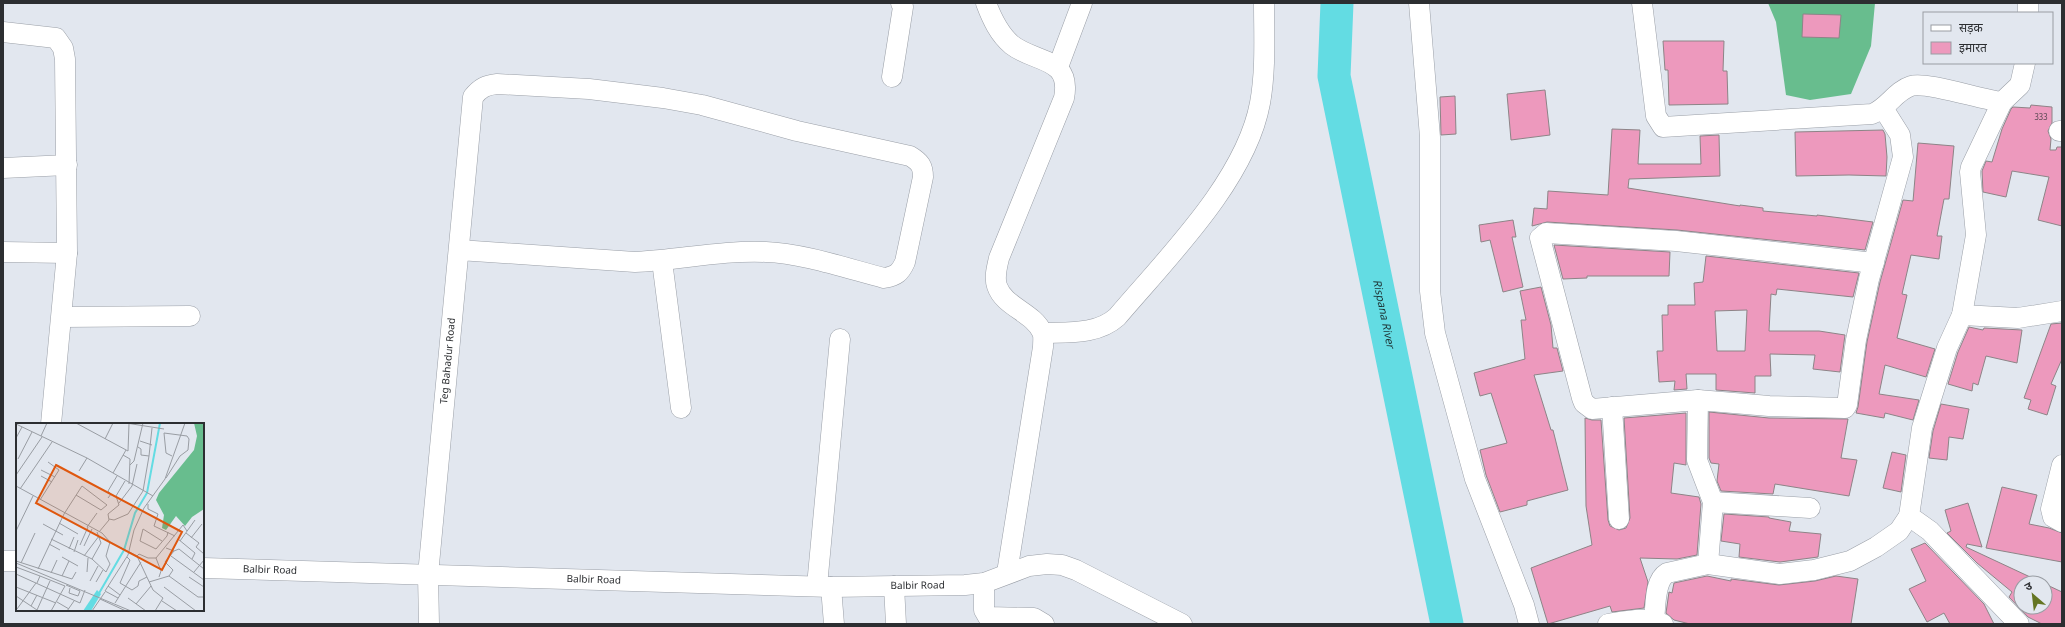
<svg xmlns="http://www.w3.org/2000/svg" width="2065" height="627" font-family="Georgia,'Noto Sans Devanagari',serif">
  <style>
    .forest { fill: #68bd8e }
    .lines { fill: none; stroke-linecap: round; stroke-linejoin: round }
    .river { stroke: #63dce3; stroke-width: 33 }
    .building { fill: #ed99bd; stroke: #8d8487; fill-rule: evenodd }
    .street-casing { stroke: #9a9fa7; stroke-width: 21 }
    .street { stroke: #fff; stroke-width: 20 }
    .labels { text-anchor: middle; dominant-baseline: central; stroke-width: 3; stroke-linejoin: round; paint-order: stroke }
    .number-label { font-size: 8px; fill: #5c4954 }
    .street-label { font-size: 10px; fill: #2c2e31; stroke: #e2e7ef }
    .water-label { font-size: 11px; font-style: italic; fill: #1c3132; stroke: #e2e7ef }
    .inset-river { fill: none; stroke: #63dce3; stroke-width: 2 }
    .inset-road { fill: none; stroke: #999da3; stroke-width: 1 }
    .view { fill: #df570e; fill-opacity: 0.15; stroke: #df570e; stroke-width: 2 }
    .inset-edge { fill: none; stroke: #2c2e31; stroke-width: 2 }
  </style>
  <rect width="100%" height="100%" fill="#e2e7ef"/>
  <polygon class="forest" points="1768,3 1875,3 1871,46 1851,94 1810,100 1786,95 1776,22"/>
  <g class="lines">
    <path class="river" id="s1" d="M 1337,3 L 1334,76 L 1447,624"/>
  </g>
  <g class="building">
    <polygon points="1803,14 1841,15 1839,38 1802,37"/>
    <polygon points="1663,41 1724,41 1723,71 1727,71 1728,104 1669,105 1668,70 1665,70"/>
    <polygon points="1545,90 1550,135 1511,140 1507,94"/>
    <polygon points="1455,96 1456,134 1441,135 1440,97"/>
    <polygon points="2031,105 2052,107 2052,123 2048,131 2051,139 2050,150 2056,150 2057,147 2062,147 2062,226 2038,220 2049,177 2012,171 2006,197 1983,192 1982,171 1986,161 1992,162 2002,129 2011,109 2013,107 2030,108"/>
    <polygon points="1612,129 1640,130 1638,164 1701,164 1700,136 1719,135 1720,176 1629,179 1628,188 1740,206 1740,205 1763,208 1763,211 1817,216 1817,215 1873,222 1865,250 1677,230 1547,222 1532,226 1534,208 1547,209 1548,191 1608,195"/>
    <polygon points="1883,130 1885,134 1887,157 1886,176 1849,175 1796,176 1795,132"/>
    <polygon points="1918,143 1954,146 1949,199 1944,199 1937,236 1942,236 1939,259 1911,255 1902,294 1907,295 1897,338 1935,349 1926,377 1885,365 1879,394 1919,400 1913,420 1885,413 1884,418 1856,413 1858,407 1867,342 1880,282 1903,200 1913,201"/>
    <polygon points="1513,220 1516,237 1512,237 1523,287 1503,292 1490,240 1481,242 1479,225"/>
    <polygon points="1554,245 1670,252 1669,276 1587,276 1587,278 1563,279"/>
    <path d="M 1706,256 L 1859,273 L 1853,297 L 1777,289 L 1776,295 L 1771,294 L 1769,331 L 1819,331 L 1845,335 L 1840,372 L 1813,369 L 1815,355 L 1770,354 L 1771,376 L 1755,376 L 1755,393 L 1716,390 L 1716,374 L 1686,374 L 1687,389 L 1674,390 L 1675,381 L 1659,382 L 1657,351 L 1663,351 L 1662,315 L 1668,315 L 1668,305 L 1695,305 L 1694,283 L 1703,282 ZM 1747,310 L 1745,351 L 1717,351 L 1715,311 Z"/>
    <polygon points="1541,287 1551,325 1553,348 1557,348 1563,371 1534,375 1551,430 1553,430 1568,490 1527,501 1527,505 1500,512 1486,475 1480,450 1507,443 1491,393 1480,396 1474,373 1525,359 1521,320 1526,320 1520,291"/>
    <polygon points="2062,323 2062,359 2051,384 2056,386 2047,415 2028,409 2031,400 2024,398 2051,324"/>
    <polygon points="1969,327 1983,330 1984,328 2022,330 2017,363 1986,356 1978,385 1973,383 1972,391 1948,384 1958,352"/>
    <polygon points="1941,404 1969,409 1963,439 1949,437 1947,460 1929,458 1933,431"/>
    <polygon points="1709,412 1769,418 1848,419 1841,458 1857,460 1849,496 1775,484 1773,494 1721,491 1717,481 1719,464 1711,463 1709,458"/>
    <polygon points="1686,413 1686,465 1674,463 1671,493 1699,497 1701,504 1697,555 1677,559 1640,558 1648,582 1644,608 1612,612 1610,606 1548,624 1531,568 1592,545 1586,506 1585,418 1592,420 1601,420 1608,520 1610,526 1619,530 1626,528 1630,518 1624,418"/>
    <polygon points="1892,452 1906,455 1901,492 1883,488"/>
    <polygon points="2002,487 2037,495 2029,524 2049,528 2062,533 2062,562 1986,548"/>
    <polygon points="1968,503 1982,547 1967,544 1966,547 2043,583 2021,583 2021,607 2045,607 2045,584 2062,592 2062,624 2042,624 2028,617 2009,597 2012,592 1977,563 1947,533 1951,531 1945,510"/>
    <polygon points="1724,514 1769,517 1769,518 1791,522 1789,531 1821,534 1818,557 1780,562 1739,557 1740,544 1721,541"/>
    <polygon points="1925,543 1984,604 1994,624 1950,624 1944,613 1927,622 1909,589 1926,581 1911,549"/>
    <polygon points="1707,576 1731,581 1731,579 1779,585 1815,581 1836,576 1858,579 1851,624 1690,624 1674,620 1666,613 1669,592 1672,593 1674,583"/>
  </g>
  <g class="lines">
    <g class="street-casing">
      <g id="street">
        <path d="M 986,3 C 992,19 999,34 1012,45 C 1035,63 1072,57 1064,98 L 999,258 C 997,267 994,277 997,286 C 1004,307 1033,312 1042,332 C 1044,336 1043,343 1043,347 L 1007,573"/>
        <polyline points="1419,3 1430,137 1430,291 1435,333 1475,479 1524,605 1529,624"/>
        <path d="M 1642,3 L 1656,116 L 1663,127 L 1872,114 C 1888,108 1895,91 1911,86 C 1926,81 1982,100 2002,102"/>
        <polyline points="2028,13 2028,3"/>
        <polyline points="3,32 56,38 63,48 65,59 67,253 51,424"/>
        <polyline points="1058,67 1082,3"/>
        <polyline points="892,77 903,7 901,3"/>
        <polyline points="2059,131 2062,131"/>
        <polyline points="3,168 67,165"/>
        <polyline points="3,252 67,253"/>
        <polyline points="662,261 681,408"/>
        <polyline points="1874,263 1676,241 1546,233 1540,238 1582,398 1584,403 1592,409 1698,400 1769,406 1845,408 1847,405 1856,340 1869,279 1903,157 1900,135 1883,108"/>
        <polyline points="1962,315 2018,318 2062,311"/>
        <polyline points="62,317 190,316"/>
        <path d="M 1043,333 C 1068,332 1097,335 1117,317 C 1167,258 1246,180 1260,103 C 1266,70 1264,36 1264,3"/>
        <polyline points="1698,400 1697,460 1713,502 1708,564"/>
        <polyline points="1612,407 1619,519"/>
        <polyline points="2062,465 2051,509 2053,517 2062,522"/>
        <polyline points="1713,502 1810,508"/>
        <polyline points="3,561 17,561"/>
        <path id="s2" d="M 203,568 L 831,587 L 965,585 L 984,583 L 1029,566 L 1047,564 L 1062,565 L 1076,570 L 1182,624"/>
        <polyline points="984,583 984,610 988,617 1034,618 1044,624"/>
        <polyline points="817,586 840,339"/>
        <polyline points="894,586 896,624"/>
        <polyline points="831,587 834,624"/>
        <path d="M 1654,620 C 1656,606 1654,581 1667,573 L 1708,564 L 1780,574 L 1814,570 L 1850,561 L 1876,547 L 1899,531 L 1909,516"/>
        <path id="s3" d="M 429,624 L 428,575 L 473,97 C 480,88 486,85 497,84 L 589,89 L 663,98 L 702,105 L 797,131 L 910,156 C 920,162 923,166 923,177 L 905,262 C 900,273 896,276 884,278 C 849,269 801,253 766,252 C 722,250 679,260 635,262 L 459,250"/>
        <path d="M 1608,624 C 1627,621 1646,616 1663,624"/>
        <polyline points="2019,624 1930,531 1909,516 1922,428 1947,348 1962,315 1976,235 1970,172 1971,167 2002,102 2020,85 2025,63"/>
      </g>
    </g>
    <use href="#street" class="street"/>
  </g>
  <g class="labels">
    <g class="number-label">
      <text x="2041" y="118">333</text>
    </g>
    <g class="street-label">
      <text stroke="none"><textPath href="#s3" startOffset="264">Teg Bahadur Road</textPath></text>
      <text stroke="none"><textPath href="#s2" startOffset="67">Balbir Road</textPath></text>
      <text stroke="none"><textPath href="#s2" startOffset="391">Balbir Road</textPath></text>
      <text stroke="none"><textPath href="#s2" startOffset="715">Balbir Road</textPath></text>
    </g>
    <g class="water-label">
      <text stroke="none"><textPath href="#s1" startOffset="316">Rispana River</textPath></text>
    </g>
  </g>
  <g transform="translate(16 423)">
    <rect width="188" height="188" fill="#e2e7ef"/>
    <path d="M 178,0 L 188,0 L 188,86 L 176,94 L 169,103 L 160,93 L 150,107 L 146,105 L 148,92 L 140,77 L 143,70 L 178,27 L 181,13 Z" fill="#68bd8e"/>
    <path d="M 81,167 L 85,171 L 75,188 L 67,188 Z" fill="#63dce3"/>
    <path class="inset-river" d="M 82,172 L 108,127 L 119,90 L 131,70 L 144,0"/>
    <path class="inset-road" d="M 60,0 L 112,28 L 113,1M 110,0 L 148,6M 0,1 L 71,35 L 137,73M 25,13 L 31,0M 0,15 L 6,4M 89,16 L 97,0M 124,18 L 136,22M 107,32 L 114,36 L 113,61M 133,33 L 136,5M 2,36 L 16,9M 114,42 L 118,38 L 127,0M 25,47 L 39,54M 63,48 L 71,35M 97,50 L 110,27M 0,52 L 26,14M 25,53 L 36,59M 150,55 L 164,33 L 172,27 L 173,16 L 171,13 L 148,10 L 150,30 L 156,33M 0,63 L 86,110 L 94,119 L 121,133 L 137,167 L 147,175 L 139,188M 4,66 L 36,19M 92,75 L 95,71 L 92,68 L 101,53M 24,77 L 43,47 L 32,39M 103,80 L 116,63 L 121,41M 132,81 L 132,86 L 142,91 L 138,103 L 159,113M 93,96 L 98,97 L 112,91 L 127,68 L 133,33 L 125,32 L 125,26 L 122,24M 43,100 L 62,111M 27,101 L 47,112M 71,104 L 81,90M 0,108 L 17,73M 83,109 L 93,97 L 92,91 L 103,82 L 100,73 L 109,58M 170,110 L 183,120 L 180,124 L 188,131M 175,115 L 186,101M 35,116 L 76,136 L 90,149 L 94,141 L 90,133 L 94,119M 162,116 L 179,130 L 176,136M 146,118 L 127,106 L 124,118 L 140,126 L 151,113 L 152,109M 164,118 L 179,97M 33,121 L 44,127M 64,122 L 72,104M 68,123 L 76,106M 150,125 L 158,128 L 163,126 L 188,146M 53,126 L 58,114M 158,128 L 149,139 L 157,147 L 153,153 L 182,174 L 188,174M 58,129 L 62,117M 68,133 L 83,113M 121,133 L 123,131 L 132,135 L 140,135M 155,133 L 188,157M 46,134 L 62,143M 111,134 L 114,137 L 104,160 L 116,167 L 122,163 L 123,158 L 131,154M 76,136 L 85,120 L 81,109M 0,138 L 56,156 L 60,149M 0,140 L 115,188M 5,140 L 19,110M 0,144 L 24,153M 22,146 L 48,91 L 66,63 L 91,82 L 85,87 L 60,72M 71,149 L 72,135M 178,149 L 188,137M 35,150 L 41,137M 0,151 L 64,180 L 69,167M 46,153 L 53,138M 143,154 L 145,148 L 140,135 L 167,102 L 171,108M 173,154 L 188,164M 74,158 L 82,143M 80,159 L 87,147M 133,159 L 153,153M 21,160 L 24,153 L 49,163 L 35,188M 50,162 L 64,168 L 62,173 L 53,170 L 54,165M 92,163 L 104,172M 0,164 L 40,180M 148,164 L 180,188M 0,173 L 21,187M 102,175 L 89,168 L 112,132 L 118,107 L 128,85 L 149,56 L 169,0M 112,175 L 130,188M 84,176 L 110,188M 146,178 L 161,188M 41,179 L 53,186M 99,180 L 125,139M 120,181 L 135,163M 15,183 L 21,172M 1,186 L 20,160M 21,187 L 34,158M 51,188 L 58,178M 76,188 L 89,169"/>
    <path class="view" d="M 40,42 L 166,109 L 146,147 L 20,80 Z"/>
    <rect width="188" height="188" class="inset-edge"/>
  </g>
  <rect width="2065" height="627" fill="none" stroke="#2c2e31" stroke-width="8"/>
  <rect x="1923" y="12" width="130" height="52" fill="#e2e7ef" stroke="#999da3"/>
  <rect x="1931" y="25" width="20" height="6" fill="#ffffff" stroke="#999da3"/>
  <text x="1959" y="32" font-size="12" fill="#2c2e31">सड़क</text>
  <rect x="1931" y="42" width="20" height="12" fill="#ed99bd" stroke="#999da3"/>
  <text x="1959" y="52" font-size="12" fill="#2c2e31">इमारत</text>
  <g transform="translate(2033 595) rotate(332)"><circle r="19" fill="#e2e7ef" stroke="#999da3"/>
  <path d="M0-3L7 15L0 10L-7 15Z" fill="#647523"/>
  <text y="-6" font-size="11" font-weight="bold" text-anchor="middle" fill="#2c2e31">उ</text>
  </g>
</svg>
